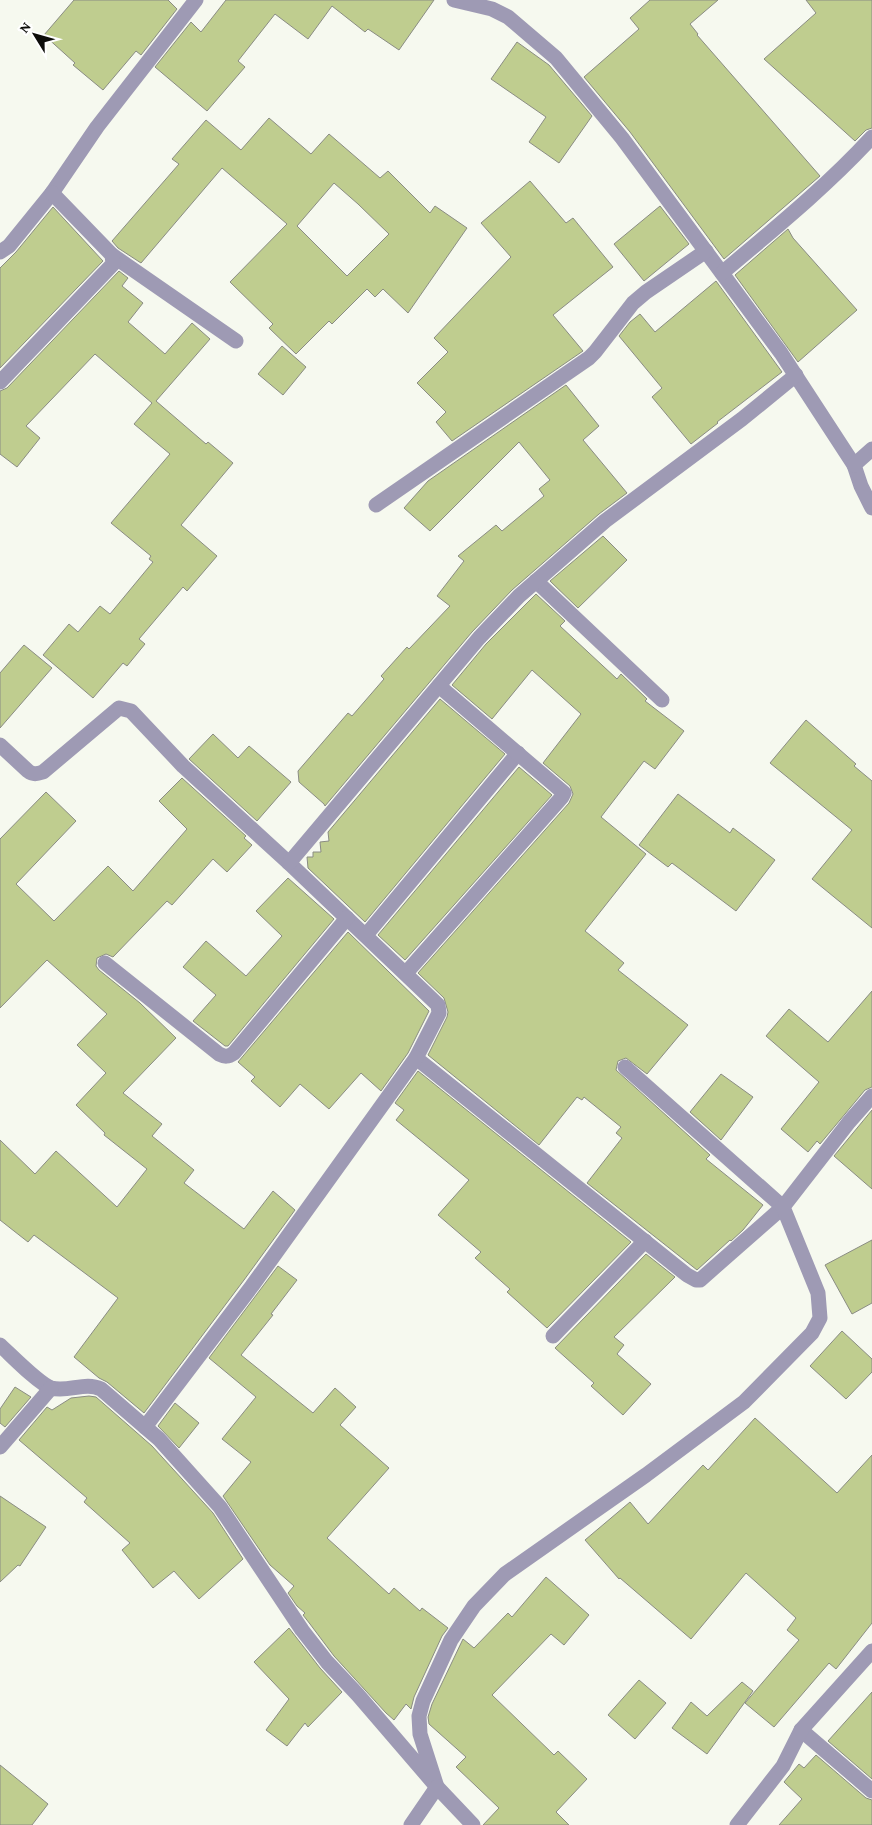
<svg xmlns="http://www.w3.org/2000/svg" width="872" height="1825" font-family="'Crimson Pro',serif">
  <style>
    .building { fill: #bfcd8f; stroke: #8a8c83; fill-rule: evenodd }
    .lines { fill: none; stroke-linecap: round; stroke-linejoin: round }
    .minor { stroke: #9e9ab4; stroke-width: 15 }
  </style>
  <rect width="100%" height="100%" fill="#f6f9ef"/>
  <g class="building">
    <polygon points="74,0 168,0 177,9 141,55 136,51 103,90 73,65 75,63 44,35"/>
    <polygon points="226,0 434,0 399,50 368,29 365,32 332,6 308,39 275,14 238,61 245,67 207,111 155,67 191,22 201,32"/>
    <polygon points="650,0 718,0 690,24 698,34 697,35 820,176 724,259 630,132 584,77 639,29 630,18"/>
    <polygon points="806,0 872,0 872,128 866,130 855,141 764,59 816,13"/>
    <polygon points="517,42 549,65 592,116 559,163 529,142 546,117 491,79"/>
    <path d="M 269,118 L 311,154 L 329,134 L 380,178 L 388,171 L 430,213 L 435,206 L 467,228 L 408,313 L 383,289 L 375,297 L 367,289 L 332,324 L 329,321 L 296,354 L 269,328 L 273,324 L 230,282 L 287,224 L 222,168 L 141,263 L 118,248 L 112,241 L 179,164 L 172,159 L 206,120 L 241,150 ZM 334,183 L 358,204 L 389,234 L 347,276 L 297,226 Z"/>
    <polygon points="530,181 566,223 573,218 613,267 553,315 583,351 452,441 436,422 446,412 417,383 448,352 434,338 511,257 481,223"/>
    <polygon points="660,206 689,244 644,281 614,244"/>
    <polygon points="53,207 103,261 0,368 0,268 16,252"/>
    <polygon points="788,229 793,238 857,310 798,362 735,275"/>
    <polygon points="119,271 128,278 122,286 143,303 128,322 165,354 192,323 210,339 156,401 206,444 208,442 233,463 181,525 217,556 187,591 183,587 139,639 145,644 127,666 123,663 93,698 43,655 69,624 78,632 100,606 110,614 153,562 149,559 151,556 111,523 170,454 134,424 152,403 95,354 26,426 40,438 17,467 0,454 0,391 7,388"/>
    <polygon points="716,281 782,372 717,422 718,423 691,444 652,397 662,388 619,336 630,322 640,314 655,332"/>
    <polygon points="282,346 306,367 283,395 258,374"/>
    <polygon points="566,385 599,426 583,440 627,493 599,514 512,590 472,632 325,806 324,804 299,782 298,771 348,713 352,716 384,679 381,676 407,647 409,649 450,606 437,596 464,561 458,556 496,525 502,531 544,496 539,489 550,480 519,442 430,531 404,508 428,481"/>
    <polygon points="603,536 627,560 578,608 550,581"/>
    <polygon points="536,594 565,621 560,626 617,679 621,674 647,699 645,701 684,731 655,769 644,761 601,817 646,854 585,931 624,963 618,970 688,1025 647,1074 626,1058 618,1061 616,1070 710,1155 706,1159 763,1205 743,1230 731,1241 730,1240 697,1270 587,1183 622,1138 616,1133 621,1127 584,1097 582,1100 577,1097 539,1145 428,1055 447,1017 448,1012 444,998 418,973 569,803 573,794 570,786 543,763 581,714 532,670 492,719 452,685 486,644"/>
    <polygon points="24,645 52,668 0,728 0,673"/>
    <polygon points="440,699 505,754 365,922 308,868 307,857 313,857 313,852 321,852 320,842 329,841 328,832"/>
    <polygon points="806,720 856,764 854,766 872,781 872,928 812,879 852,830 770,763"/>
    <polygon points="213,734 238,758 249,746 291,782 257,821 189,759"/>
    <polygon points="519,767 552,795 405,960 378,935"/>
    <polygon points="182,778 246,836 244,838 252,845 227,872 213,859 172,905 167,901 113,957 106,954 97,958 96,966 99,970 140,1003 176,1038 123,1093 162,1124 152,1136 194,1170 184,1183 244,1229 273,1191 295,1210 244,1280 144,1413 107,1382 99,1378 74,1357 118,1298 34,1235 28,1242 0,1220 0,1140 35,1174 56,1151 117,1207 147,1169 104,1135 105,1133 76,1105 106,1073 77,1045 107,1014 47,960 0,1008 0,839 46,792 76,821 16,884 54,921 108,866 133,891 187,829 159,801"/>
    <polygon points="678,794 730,833 733,828 775,860 736,911 672,863 668,867 639,845"/>
    <polygon points="288,878 334,919 228,1046 225,1046 193,1021 216,995 183,967 206,941 246,976 282,936 256,911"/>
    <polygon points="348,932 429,1011 408,1053 381,1091 361,1073 329,1109 300,1084 280,1107 251,1081 255,1077 238,1062"/>
    <polygon points="872,991 872,1087 865,1090 820,1144 817,1141 808,1152 781,1129 819,1082 766,1036 789,1009 828,1042"/>
    <polygon points="418,1071 631,1242 547,1328 507,1292 510,1289 475,1258 481,1252 438,1215 469,1180 396,1120 404,1110 395,1103"/>
    <polygon points="721,1074 753,1097 721,1140 690,1112"/>
    <polygon points="872,1110 872,1189 834,1156"/>
    <polygon points="872,1240 872,1303 852,1314 825,1265"/>
    <polygon points="646,1254 675,1277 614,1337 624,1345 617,1354 651,1384 623,1415 591,1386 594,1383 555,1348"/>
    <polygon points="278,1266 297,1280 271,1314 273,1315 241,1355 313,1413 335,1388 356,1407 340,1425 389,1468 327,1538 389,1594 394,1588 420,1611 422,1608 448,1628 442,1636 414,1697 411,1709 406,1704 394,1720 386,1713 334,1656 310,1624 303,1615 305,1613 297,1606 288,1593 294,1586 270,1565 223,1496 251,1462 222,1439 256,1397 209,1358"/>
    <polygon points="842,1331 872,1359 872,1372 846,1399 810,1366"/>
    <polygon points="15,1387 31,1397 5,1427 0,1423 0,1409"/>
    <polygon points="89,1396 96,1397 152,1446 213,1513 243,1559 199,1599 174,1571 153,1588 122,1550 130,1543 84,1502 87,1498 19,1440 47,1407 52,1410 71,1398"/>
    <polygon points="175,1403 199,1423 179,1448 158,1426"/>
    <polygon points="755,1418 837,1493 872,1455 872,1623 836,1669 829,1663 774,1727 745,1703 799,1640 787,1630 796,1618 746,1573 691,1639 620,1578 619,1579 585,1540 630,1502 648,1524 703,1465 708,1470"/>
    <polygon points="0,1496 46,1527 20,1566 18,1565 0,1582"/>
    <polygon points="546,1577 589,1615 564,1645 551,1634 492,1695 554,1755 558,1751 587,1779 556,1812 569,1825 483,1825 499,1808 456,1767 466,1757 429,1724 428,1717 432,1704 463,1639 474,1648 508,1613 512,1617"/>
    <polygon points="289,1628 320,1668 342,1692 308,1727 305,1723 287,1746 266,1730 289,1699 254,1662"/>
    <polygon points="639,1680 666,1703 635,1739 608,1715"/>
    <polygon points="742,1682 753,1691 707,1754 672,1728 691,1702 707,1716"/>
    <polygon points="872,1692 872,1779 828,1741"/>
    <polygon points="816,1755 866,1798 872,1800 872,1825 779,1825 802,1799 784,1782 799,1764 804,1768"/>
    <polygon points="0,1765 48,1804 32,1825 0,1825"/>
  </g>
  <g class="lines">
    <g class="minor">
      <polyline points="454,0 492,9 508,17 556,58 622,138 781,353 854,465 861,486 872,508"/>
      <polyline points="0,252 9,246 52,193 97,127 196,0"/>
      <polyline points="112,255 236,341"/>
      <path d="M 722,273 C 774,229 826,187 872,137"/>
      <polyline points="0,382 113,264 112,255 52,193"/>
      <polyline points="854,465 872,449"/>
      <polyline points="376,505 589,358 595,352 633,303 646,292 706,251"/>
      <polyline points="536,581 662,700"/>
      <path d="M 0,745 L 28,771 C 33,775 37,774 43,772 L 119,708 L 131,711 L 183,766 L 289,863 L 438,1005 L 439,1013 L 416,1058 L 687,1275 L 696,1280 L 700,1280 L 783,1207 L 625,1067"/>
      <polyline points="289,863 479,638 519,596 605,521 742,419 796,375"/>
      <polyline points="366,935 518,753"/>
      <path d="M 105,963 L 219,1054 C 225,1057 228,1057 234,1053 L 347,918"/>
      <polyline points="406,973 562,797 564,793 439,686"/>
      <polyline points="553,1336 645,1241"/>
      <path d="M 0,1345 C 12,1356 38,1383 51,1388 C 68,1393 85,1381 101,1389 L 159,1439 L 220,1507 L 302,1630 L 327,1662 L 358,1695 L 437,1787 L 420,1734 L 419,1716 L 423,1701 L 451,1640 L 474,1606 L 505,1574 L 646,1475 L 744,1402 L 812,1333 L 820,1318 L 818,1293 L 783,1207 L 849,1122 L 872,1096"/>
      <polyline points="145,1427 252,1286 416,1058"/>
      <polyline points="0,1447 51,1388"/>
      <polyline points="801,1730 872,1791"/>
      <polyline points="411,1825 437,1787 473,1825"/>
      <polyline points="737,1825 783,1766 801,1730 872,1651"/>
    </g>
  </g>
  <g transform="translate(35 35) rotate(307)" stroke="#ffffff" stroke-width="4" paint-order="stroke">
  <path d="M0-4L9 19L0 12L-9 19Z" fill="#0d0d0a"/>
  <text y="-8" font-size="14" font-weight="bold" text-anchor="middle" fill="#0d0d0a">N</text>
  </g>
</svg>
